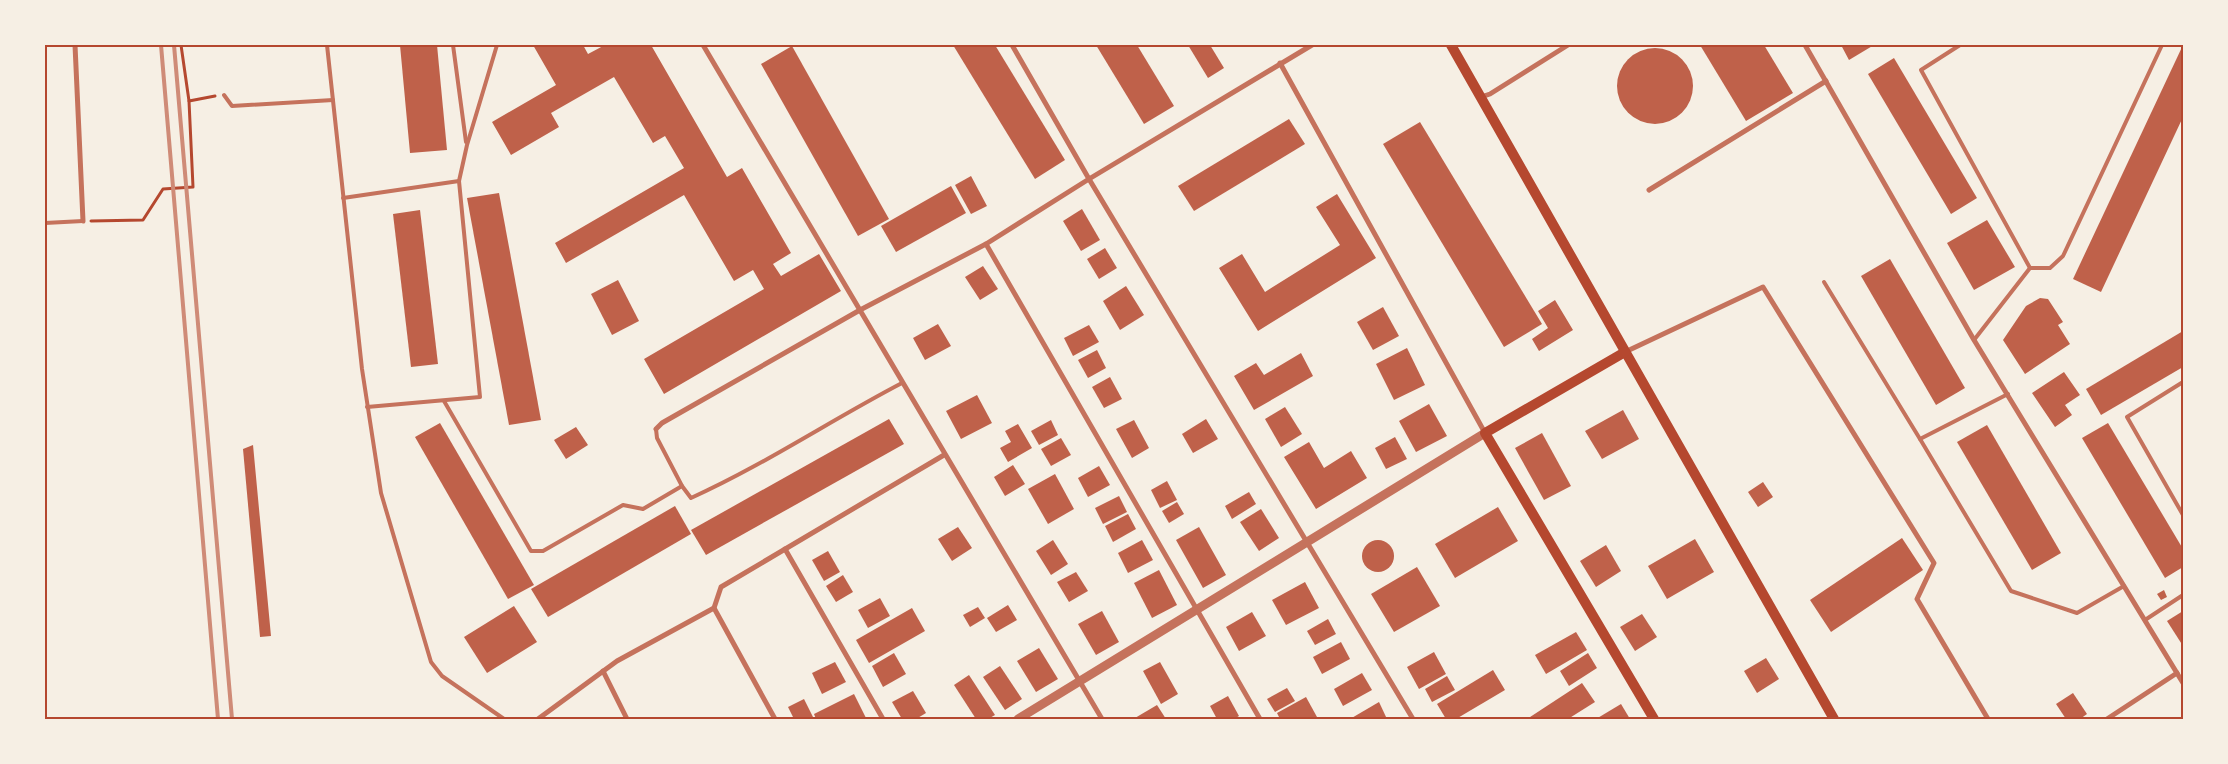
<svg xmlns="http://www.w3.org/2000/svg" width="2228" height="764" font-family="Mulish,sans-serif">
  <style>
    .building { fill: #bf614a }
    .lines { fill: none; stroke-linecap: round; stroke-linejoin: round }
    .path { stroke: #b5482f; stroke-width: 3 }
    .service { stroke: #c5725c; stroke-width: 4 }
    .minor { stroke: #c5725c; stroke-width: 5 }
    .tertiary { stroke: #c5725c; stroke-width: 9 }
    .secondary { stroke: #b5482f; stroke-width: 10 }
    .rail { stroke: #cf8b77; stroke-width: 4 }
    .neatline { fill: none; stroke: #b5482f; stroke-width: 2 }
  </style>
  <rect width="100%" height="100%" fill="#f6efe4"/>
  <g class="building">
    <polygon points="400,45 437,45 447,150 410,153"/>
    <polygon points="533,45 583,45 588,54 605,45 651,45 727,177 742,168 791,253 773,264 781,276 819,254 841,291 664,394 644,359 764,289 753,270 734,281 684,195 566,263 555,243 684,168 665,136 653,143 614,77 551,113 559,127 511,155 492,122 556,85"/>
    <polygon points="953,45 995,45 1065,160 1035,179"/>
    <polygon points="1096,45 1137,45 1174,106 1144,124"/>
    <polygon points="1188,45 1210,45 1224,68 1208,78"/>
    <polygon points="1700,45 1764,45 1793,93 1746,121"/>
    <polygon points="1841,45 1874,45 1849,60"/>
    <polygon points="2183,45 2183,117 2101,292 2073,279"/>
    <polygon points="792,46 889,219 858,236 761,64"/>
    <circle cx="1655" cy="86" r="38"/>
    <polygon points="1894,58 1977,198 1951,214 1868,74"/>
    <polygon points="1289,119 1305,144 1194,211 1178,186"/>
    <polygon points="1420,122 1542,324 1504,347 1383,144"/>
    <polygon points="971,176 987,206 971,214 955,185"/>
    <polygon points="951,186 966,213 896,252 881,226"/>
    <polygon points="499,193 541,420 509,425 467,198"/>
    <polygon points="1337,194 1376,258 1258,331 1219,268 1242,254 1265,292 1340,245 1316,207"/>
    <polygon points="1082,209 1100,240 1081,251 1063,221"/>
    <polygon points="420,210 438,364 411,367 393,214"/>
    <polygon points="1987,220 2015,267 1974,290 1947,243"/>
    <polygon points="1105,248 1117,268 1099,279 1087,259"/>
    <polygon points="1890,259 1965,388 1936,405 1861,276"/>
    <polygon points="983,266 998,289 980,300 965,277"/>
    <polygon points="618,280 639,321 612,335 591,294"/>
    <polygon points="1126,286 1144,315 1120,330 1103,301"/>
    <polygon points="2040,298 2048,299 2063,322 2058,325 2070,344 2025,374 2003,340 2026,306"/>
    <polygon points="1555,300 1573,330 1539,351 1532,339 1548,328 1538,311"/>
    <polygon points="1383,307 1399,336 1373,350 1357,322"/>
    <polygon points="938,324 951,346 925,360 913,338"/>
    <polygon points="1089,325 1099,342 1073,356 1064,338"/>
    <polygon points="2183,331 2183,367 2101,415 2086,389"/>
    <polygon points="1407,348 1425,385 1394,400 1376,364"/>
    <polygon points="1097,350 1106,368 1088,378 1078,360"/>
    <polygon points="1301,353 1313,376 1254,410 1234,376 1256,363 1264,375"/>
    <polygon points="2064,372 2080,395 2065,405 2072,415 2055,427 2032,393"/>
    <polygon points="1110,377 1122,399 1104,408 1092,387"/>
    <polygon points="977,395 992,423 961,439 946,411"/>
    <polygon points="1429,404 1447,436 1416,452 1399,421"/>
    <polygon points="1285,407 1302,434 1281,447 1265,419"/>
    <polygon points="1623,410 1639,439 1602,459 1585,431"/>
    <polygon points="889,419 904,444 706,555 691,530"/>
    <polygon points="1206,419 1218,439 1193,453 1182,434"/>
    <polygon points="1051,420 1058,435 1039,445 1031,431"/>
    <polygon points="1134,420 1149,448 1132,458 1116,429"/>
    <polygon points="440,423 534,585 508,599 415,437"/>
    <polygon points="2108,423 2183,549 2183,567 2165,578 2082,438"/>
    <polygon points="1018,424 1032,448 1008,462 1000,448 1011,442 1005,431"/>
    <polygon points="1987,425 2061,553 2032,570 1957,442"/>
    <polygon points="576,427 588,445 566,459 554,440"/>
    <polygon points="1542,433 1571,486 1544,500 1515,448"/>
    <polygon points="1395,437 1407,459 1386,469 1375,448"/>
    <polygon points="1061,438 1071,455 1051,466 1041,449"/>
    <polygon points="1309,442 1324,468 1351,451 1367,478 1316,509 1284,457"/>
    <polygon points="253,445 271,636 260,637 243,449"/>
    <polygon points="1013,465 1025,484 1005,496 994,477"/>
    <polygon points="1099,466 1110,485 1088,497 1078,478"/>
    <polygon points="1055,474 1074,509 1048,524 1028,489"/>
    <polygon points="1167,481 1177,500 1160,508 1151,490"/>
    <polygon points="1763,482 1773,497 1758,507 1748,492"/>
    <polygon points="1249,492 1256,504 1232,519 1225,506"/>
    <polygon points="1119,496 1127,512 1103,524 1095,508"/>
    <polygon points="1177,502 1184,514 1169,523 1162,511"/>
    <polygon points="675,506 691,534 548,617 531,589"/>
    <polygon points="1498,507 1518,541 1455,578 1435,544"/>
    <polygon points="1261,509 1279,538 1259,551 1240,522"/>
    <polygon points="1128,514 1136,529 1113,542 1105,526"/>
    <polygon points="958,527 972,548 952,561 938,539"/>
    <polygon points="1199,527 1226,575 1203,588 1176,540"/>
    <polygon points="1902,538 1923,570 1831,632 1810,600"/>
    <polygon points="1695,539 1714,572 1667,599 1648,566"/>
    <circle cx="1378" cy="556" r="16"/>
    <polygon points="1053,540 1068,564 1051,575 1036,551"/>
    <polygon points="1142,540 1153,560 1128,573 1118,553"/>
    <polygon points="1606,545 1621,571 1596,587 1580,561"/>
    <polygon points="828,551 840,572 824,581 812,560"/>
    <polygon points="1417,567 1440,606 1394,632 1371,594"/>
    <polygon points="1159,570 1177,605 1152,618 1134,583"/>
    <polygon points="1076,572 1088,591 1069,602 1057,582"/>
    <polygon points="843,575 853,592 836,602 826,586"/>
    <polygon points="1305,582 1319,608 1286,625 1272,600"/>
    <polygon points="2164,590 2167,597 2161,600 2157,594"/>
    <polygon points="880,598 890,616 868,628 858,610"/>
    <polygon points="1008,605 1017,620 996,632 987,618"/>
    <polygon points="514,606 537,642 487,673 464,637"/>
    <polygon points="978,607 985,618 970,627 963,615"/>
    <polygon points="912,608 925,631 869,663 856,640"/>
    <polygon points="1102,611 1119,642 1096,655 1078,624"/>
    <polygon points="2183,611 2183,646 2167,621"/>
    <polygon points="1252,612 1266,636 1239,651 1226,627"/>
    <polygon points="1642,614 1657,637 1635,651 1620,627"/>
    <polygon points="1328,619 1336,634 1315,645 1307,631"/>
    <polygon points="1576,632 1587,650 1546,674 1535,655"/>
    <polygon points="1341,642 1350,659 1322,674 1313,657"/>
    <polygon points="1039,648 1058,679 1036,692 1017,661"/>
    <polygon points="1434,652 1446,674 1419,689 1407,667"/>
    <polygon points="894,653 906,674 883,687 872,666"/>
    <polygon points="1588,653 1597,668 1569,686 1560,671"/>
    <polygon points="1766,658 1779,679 1757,693 1744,671"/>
    <polygon points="835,662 846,682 822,694 812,673"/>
    <polygon points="1160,662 1178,694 1161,704 1143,671"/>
    <polygon points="1000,666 1022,699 1005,710 983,677"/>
    <polygon points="1493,670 1505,690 1456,719 1446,719 1437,704"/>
    <polygon points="1362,673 1372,690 1343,706 1334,689"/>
    <polygon points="969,675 995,715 988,719 976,719 954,685"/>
    <polygon points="1447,676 1455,690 1432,702 1425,689"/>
    <polygon points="1582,683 1595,702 1568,719 1527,719"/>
    <polygon points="1287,688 1295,701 1275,712 1267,699"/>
    <polygon points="913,691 926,713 916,719 902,719 892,702"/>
    <polygon points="2073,693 2087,714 2080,719 2066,719 2056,704"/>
    <polygon points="854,694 866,718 816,719 814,714"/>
    <polygon points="1228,696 1239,716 1234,719 1217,719 1210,706"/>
    <polygon points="1306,697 1317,717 1313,719 1280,719 1277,713"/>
    <polygon points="804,699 814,719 794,719 788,707"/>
    <polygon points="1379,702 1387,719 1350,719"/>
    <polygon points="1621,704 1630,719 1596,719"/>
    <polygon points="1157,705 1166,719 1135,719 1135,718"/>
  </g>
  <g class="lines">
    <g class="path">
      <polyline points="181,45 189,101 215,96"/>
      <polyline points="91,221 143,220 163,189 193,187 189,101"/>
    </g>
    <g class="service">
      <polyline points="327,45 362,369 381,493 431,662 442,676 504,719"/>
      <polyline points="453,45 466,142"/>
      <polyline points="1960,45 1921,70 2030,268"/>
      <polyline points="224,95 232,106 333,100"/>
      <polyline points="343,198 459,181 467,145 497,45"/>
      <polyline points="45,223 83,221"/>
      <polyline points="2030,268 2050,268 2063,256 2162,45"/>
      <polyline points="1824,282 1920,439 2008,394"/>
      <polyline points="1974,340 2030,268"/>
      <polyline points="2183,382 2127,417 2183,515"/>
      <path d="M 444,401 L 531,551 L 543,551 L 623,505 L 643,509 L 682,486 L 691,498 C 764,465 831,420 902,383"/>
      <polyline points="367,407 480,397 459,181"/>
      <polyline points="656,429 657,438 682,486"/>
      <polyline points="1920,439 2011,591 2077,613 2124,586"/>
      <polyline points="2145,620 2183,595"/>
    </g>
    <g class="minor">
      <polyline points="75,45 83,221"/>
      <polyline points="703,45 1102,719"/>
      <polyline points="1012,45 1089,179 1413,719"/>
      <polyline points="1805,45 1974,340 2183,683"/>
      <polyline points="1280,63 1485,433"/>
      <polyline points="1481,97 1490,94 1568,45"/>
      <polyline points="1649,190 1826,81"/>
      <polyline points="986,244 1260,719"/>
      <polyline points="1625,352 1763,287 1934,563 1917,599 1988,719"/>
      <polyline points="656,429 662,423 860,310 986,244 1089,179 1312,45"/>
      <polyline points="785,549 883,719"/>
      <polyline points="714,608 775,719"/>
      <polyline points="603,671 627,719"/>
      <polyline points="538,719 617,661 714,608 721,587 944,455"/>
      <polyline points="2107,719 2177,673"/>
    </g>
    <polyline class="tertiary" points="1018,719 1485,433"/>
    <g class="secondary">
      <polyline points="1451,45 1834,719"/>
      <polyline points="1625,352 1485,433 1654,719"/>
    </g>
    <g class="rail">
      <polyline points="161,45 218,719"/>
      <polyline points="174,45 232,719"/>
    </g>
  </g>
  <rect width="2228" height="764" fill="none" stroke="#f6efe4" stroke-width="92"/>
  <rect x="46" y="46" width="2136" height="672" class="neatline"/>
</svg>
